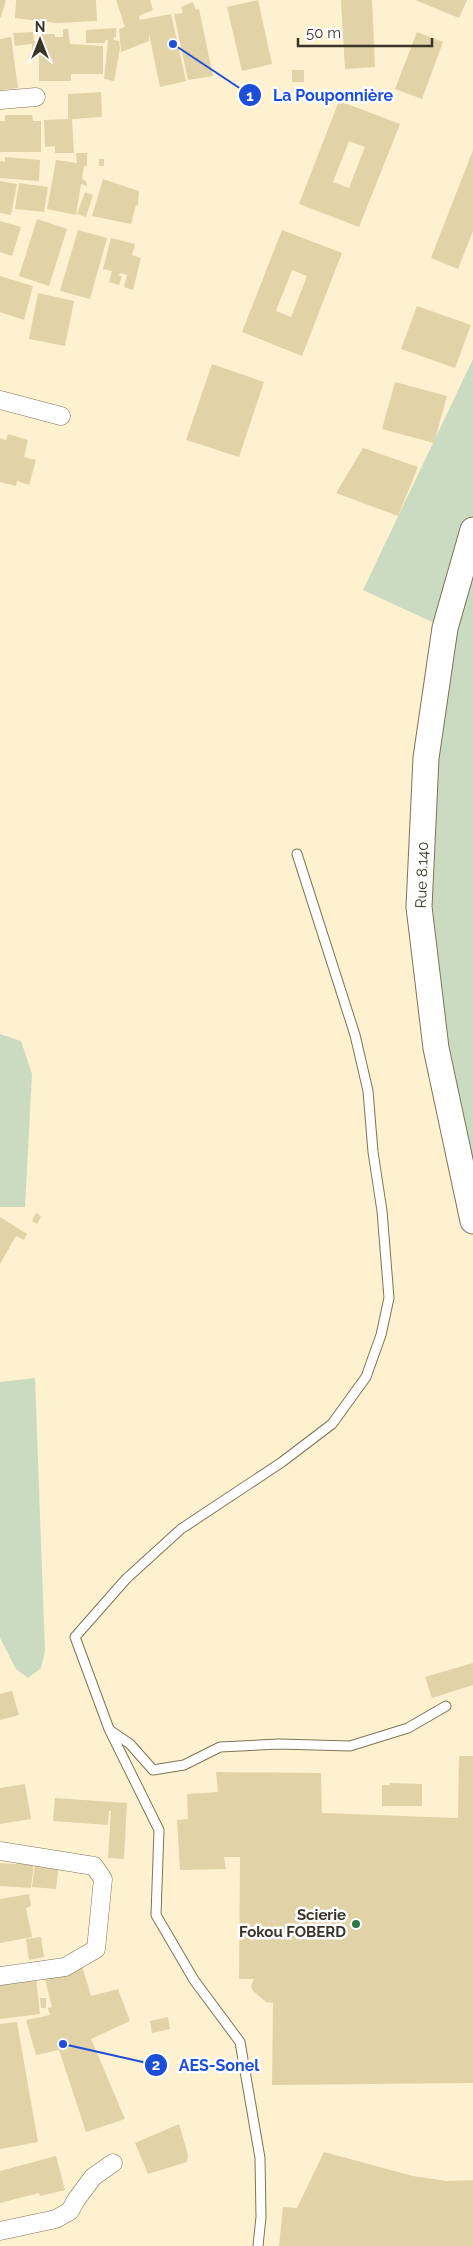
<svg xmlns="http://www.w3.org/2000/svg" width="473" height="2246" font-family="Raleway,sans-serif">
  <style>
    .green { fill: #cadbc2 }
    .building { fill: #e2d2a8; fill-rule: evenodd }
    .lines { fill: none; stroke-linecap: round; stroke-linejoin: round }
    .service-casing { stroke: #7f7456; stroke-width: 11 }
    .minor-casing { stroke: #7f7456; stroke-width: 19 }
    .secondary-casing { stroke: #7f7456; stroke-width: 27 }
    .service { stroke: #fff; stroke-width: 9 }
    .minor { stroke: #fff; stroke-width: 18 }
    .secondary { stroke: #fff; stroke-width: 25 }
    .poi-dot { fill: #2c7847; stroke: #fff; stroke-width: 2 }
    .labels { text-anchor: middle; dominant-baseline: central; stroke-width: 5; stroke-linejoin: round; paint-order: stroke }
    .street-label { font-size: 15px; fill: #393427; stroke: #fff }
    .poi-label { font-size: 15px; font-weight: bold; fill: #393427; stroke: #fff; text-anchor: end }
    .leader { fill: none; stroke: #1d4ed8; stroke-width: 2 }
    .callout-dot { fill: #1d4ed8; stroke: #fff; stroke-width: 2 }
    .mark-label { font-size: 15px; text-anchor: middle; font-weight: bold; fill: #fff }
    .callout-label { font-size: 16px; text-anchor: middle; font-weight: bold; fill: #1d4ed8; stroke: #fff; stroke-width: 5; stroke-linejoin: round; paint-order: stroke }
  </style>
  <rect width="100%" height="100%" fill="#fef1d0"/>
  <g class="green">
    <polygon points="473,359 473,1221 419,907 445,628 363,590"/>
    <polygon points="0,1034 21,1041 32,1074 25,1207 0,1207"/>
    <polygon points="35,1378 45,1651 41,1668 28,1678 16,1669 0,1638 0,1382"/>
  </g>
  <g class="building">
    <polygon points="0,0 6,0 1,17 0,17"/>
    <polygon points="16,0 96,0 97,21 57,23 15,18"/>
    <polygon points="116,0 150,0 153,10 139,16 140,20 171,14 186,81 160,87 149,34 149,41 121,52 119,29 125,27"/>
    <polygon points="258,0 272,64 242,71 227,7"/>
    <polygon points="341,0 372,0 375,67 345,69"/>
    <polygon points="415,0 467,0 459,18"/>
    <polygon points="193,2 196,10 199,9 213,76 188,80 174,14 183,13 181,7"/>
    <polygon points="116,28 116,37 114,37 114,40 119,41 120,48 114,81 104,79 108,40 105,40 105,43 86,43 86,30"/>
    <polygon points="63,29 68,29 70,44 103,46 103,74 71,74 71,81 39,81 39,56 32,56 32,44 15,46 13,33 33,32 34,41 39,41 39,34 55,34 55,37 63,37"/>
    <polygon points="417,32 443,42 422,99 395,89"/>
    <polygon points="11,37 18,88 0,90 0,39"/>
    <rect x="292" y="70" width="12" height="12"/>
    <polygon points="101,92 102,117 72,119 74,153 55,153 55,146 45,147 44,120 68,119 68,94"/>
    <path d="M 339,101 L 400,124 L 359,227 L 299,204 ZM 349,141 L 365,147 L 349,188 L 333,182 Z"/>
    <polygon points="5,115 32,115 33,121 41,121 41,152 0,152 0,121 5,121"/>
    <polygon points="473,150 473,231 458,269 431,258"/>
    <polygon points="76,153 87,153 87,166 84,166 82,179 86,181 87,186 81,184 76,215 47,209 56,160 77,163"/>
    <polygon points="5,157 40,160 39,181 0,178 0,161 5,162"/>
    <rect x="99" y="159" width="5" height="7"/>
    <polygon points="103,179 139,191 138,206 136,205 131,224 92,216"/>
    <polygon points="0,181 17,184 11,215 0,213"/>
    <polygon points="19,183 48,187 44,212 15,209"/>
    <polygon points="85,192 93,195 86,217 77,214"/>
    <polygon points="37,219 67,229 49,286 19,276"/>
    <polygon points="0,221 21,227 12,256 0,252"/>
    <polygon points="78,230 107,238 90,299 60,291"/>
    <path d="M 282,230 L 342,253 L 302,356 L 242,332 ZM 292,270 L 307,276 L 291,317 L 276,311 Z"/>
    <polygon points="111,238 135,244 132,255 141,258 133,290 124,287 127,275 120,273 119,276 122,276 119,285 109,282 112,271 103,269"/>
    <polygon points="0,276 33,286 24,320 0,312"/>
    <polygon points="38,293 74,301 65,346 29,339"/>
    <polygon points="417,306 471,325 455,368 401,349"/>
    <polygon points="212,364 264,382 239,457 186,440"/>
    <polygon points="395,382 447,396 434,443 382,429"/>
    <polygon points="8,434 28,440 24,457 36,460 29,485 17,481 16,486 0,482 0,438 6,440"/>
    <polygon points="363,448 418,467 398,516 336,493"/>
    <polygon points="36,1213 41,1216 37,1224 32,1221"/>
    <polygon points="0,1217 27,1234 24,1240 16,1236 0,1264"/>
    <polygon points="473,1663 473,1685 432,1698 425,1677"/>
    <polygon points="12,1691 19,1715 0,1720 0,1694"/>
    <polygon points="459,1756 473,1756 473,2083 272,2085 273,2003 266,2002 253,1991 251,1986 254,1979 239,1979 240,1857 224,1857 226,1869 180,1870 177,1820 188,1819 187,1794 218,1792 216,1772 321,1773 322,1813 458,1818"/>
    <polygon points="390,1783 422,1784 422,1806 382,1806 382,1785 390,1785"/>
    <polygon points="25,1784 31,1819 0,1824 0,1788"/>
    <polygon points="55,1798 127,1803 124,1859 108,1858 111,1811 109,1811 108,1825 53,1821"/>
    <polygon points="17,1861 34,1862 31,1888 0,1886 0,1863 16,1864"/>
    <polygon points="35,1863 59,1865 56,1889 32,1887"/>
    <polygon points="29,1894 31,1906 26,1908 32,1937 0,1943 0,1899"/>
    <polygon points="41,1937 44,1957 29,1960 26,1939"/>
    <polygon points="82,1966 91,1996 118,1989 130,2021 91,2039 125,2119 86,2132 59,2050 36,2055 26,2020 50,2015 48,2008 52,2007 44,1975"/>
    <polygon points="36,1977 40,2014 0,2019 0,1981"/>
    <polygon points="40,1998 46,1998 46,2008 41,2008"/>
    <polygon points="168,2017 170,2029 152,2033 150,2021"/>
    <polygon points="17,2022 38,2142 0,2149 0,2024"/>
    <polygon points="179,2124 188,2155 187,2162 148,2174 135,2143"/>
    <polygon points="324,2152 413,2176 447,2181 473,2180 473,2246 279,2246 283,2207 297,2208"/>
    <polygon points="56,2156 65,2190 40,2196 39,2193 0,2203 0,2171"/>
  </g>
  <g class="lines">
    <g class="service-casing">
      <g id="service">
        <polyline points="111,1731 130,1744 153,1770 184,1765 220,1747 279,1744 350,1746 408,1728 446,1706"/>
        <polyline points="258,2246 261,2217 260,2158 240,2042 194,1980 156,1915 159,1830 109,1729 75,1637 126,1579 181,1529 282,1462 332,1424 366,1377 381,1335 389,1298 382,1211 373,1152 368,1091 355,1035 297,854"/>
      </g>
    </g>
    <g class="minor-casing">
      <g id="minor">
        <polyline points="0,100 36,97"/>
        <polyline points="0,400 61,416"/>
        <polyline points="0,1851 94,1866 103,1879 96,1949 65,1967 0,1976"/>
        <polyline points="0,2231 56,2219 70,2211 76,2200 93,2177 113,2163"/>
      </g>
    </g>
    <g class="secondary-casing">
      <polyline id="secondary" points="473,530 445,628 426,758 419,907 436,1048 473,1221"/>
    </g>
    <use href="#service" class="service"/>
    <use href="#minor" class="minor"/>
    <use href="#secondary" class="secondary"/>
  </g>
  <circle class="poi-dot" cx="356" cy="1924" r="5"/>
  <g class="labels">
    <g class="street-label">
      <text transform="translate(422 875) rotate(-88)">Rue 8.140</text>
    </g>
    <g class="poi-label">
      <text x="346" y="1915">Scierie<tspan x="346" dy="17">Fokou FOBERD</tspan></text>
    </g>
  </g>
  <path class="leader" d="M173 44L250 95M63 2044L156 2065"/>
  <g class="callout-dot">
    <circle cx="173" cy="44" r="5"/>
    <circle cx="63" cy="2044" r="5"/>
    <circle cx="250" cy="95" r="12"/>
    <circle cx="156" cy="2065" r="12"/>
  </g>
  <g class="mark-label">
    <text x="250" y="101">1</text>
    <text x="156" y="2070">2</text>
  </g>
  <g class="callout-label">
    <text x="333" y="101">La Pouponnière</text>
    <text x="219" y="2071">AES-Sonel</text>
  </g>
  <g transform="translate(40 40)" stroke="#ffffff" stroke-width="4" paint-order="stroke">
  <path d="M0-4L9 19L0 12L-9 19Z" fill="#393427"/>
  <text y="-8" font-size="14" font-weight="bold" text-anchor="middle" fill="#393427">N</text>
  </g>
  <path d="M298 38v8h134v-8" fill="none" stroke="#393427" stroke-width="2.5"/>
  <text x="306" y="38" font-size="15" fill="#393427" stroke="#ffffff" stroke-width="4" paint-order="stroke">50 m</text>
</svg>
